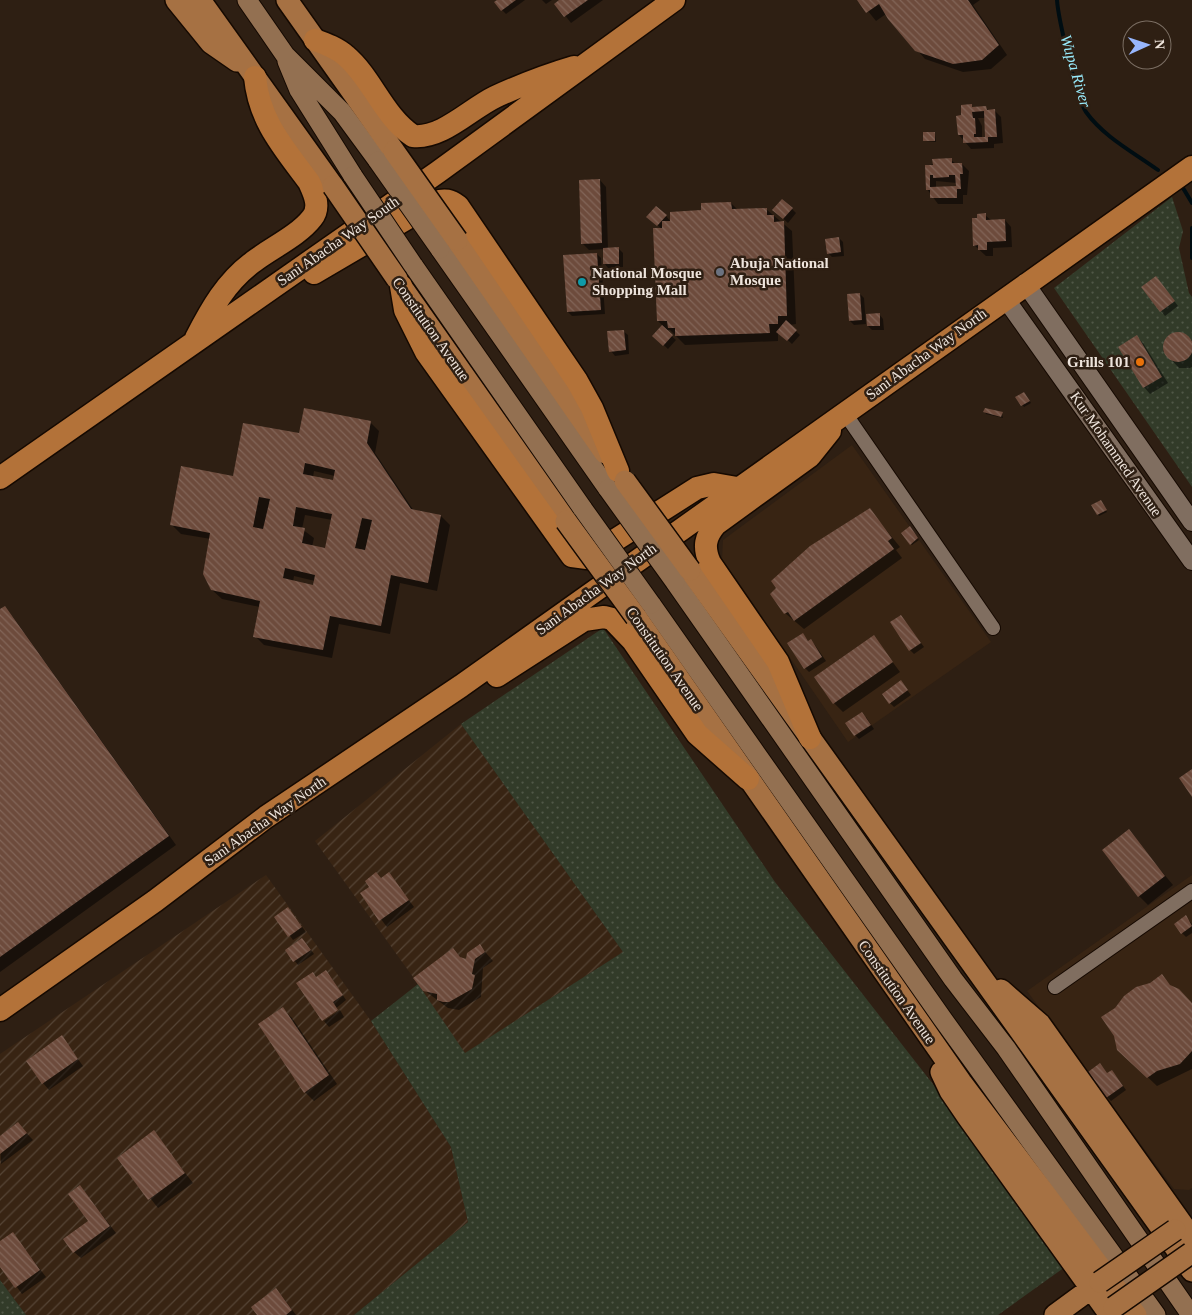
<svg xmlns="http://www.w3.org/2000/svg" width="1192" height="1315" viewBox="0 0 1192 1315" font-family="'Times New Roman',serif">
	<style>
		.built { fill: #382413 }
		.industrial { fill: url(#industrial-furrows) }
		.grass { fill: url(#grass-dots) }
		.shadow { fill: #0007; fill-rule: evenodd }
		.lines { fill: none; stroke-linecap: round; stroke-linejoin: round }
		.stream { stroke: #000d12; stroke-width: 4 }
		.building { fill: url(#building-back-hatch); fill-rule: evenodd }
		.minor-casing { stroke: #150901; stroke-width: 16 }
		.tertiary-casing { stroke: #150901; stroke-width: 20 }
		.secondary-casing { stroke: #150901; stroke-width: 21 }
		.primary-casing { stroke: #150901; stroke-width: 24 }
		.trunk-casing { stroke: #150901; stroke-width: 25 }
		.minor { stroke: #806e60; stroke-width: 14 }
		.tertiary { stroke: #806e60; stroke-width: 18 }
		.secondary { stroke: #937051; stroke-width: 19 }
		.primary { stroke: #a67143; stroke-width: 21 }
		.trunk { stroke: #b37239; stroke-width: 22 }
		.secondary-bridge-casing { stroke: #150901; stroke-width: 21; stroke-linecap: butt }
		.primary-bridge-casing { stroke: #150901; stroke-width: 24; stroke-linecap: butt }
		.secondary-bridge { stroke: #937051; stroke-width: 19 }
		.primary-bridge { stroke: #a67143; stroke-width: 21 }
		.worship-dot { fill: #6b7280; stroke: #2e1f13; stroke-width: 2 }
		.culture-dot { fill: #0f9aa8; stroke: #2e1f13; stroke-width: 2 }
		.food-dot { fill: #e8710a; stroke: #2e1f13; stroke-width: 2 }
		.labels { text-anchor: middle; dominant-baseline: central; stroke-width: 5; stroke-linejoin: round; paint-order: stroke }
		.street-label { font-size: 15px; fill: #eee4dc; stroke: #2e1f13 }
		.poi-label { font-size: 15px; font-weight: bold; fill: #eee4dc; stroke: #2e1f13; text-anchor: start }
		.water-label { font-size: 16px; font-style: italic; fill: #98eafb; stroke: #2e1f13 }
	</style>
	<defs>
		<pattern id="industrial-furrows" width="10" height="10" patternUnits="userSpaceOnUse" patternTransform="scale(1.25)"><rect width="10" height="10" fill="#382413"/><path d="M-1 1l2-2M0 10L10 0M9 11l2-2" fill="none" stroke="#554435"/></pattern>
		<pattern id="grass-dots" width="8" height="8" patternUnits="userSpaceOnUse" patternTransform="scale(1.25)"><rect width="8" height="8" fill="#323b29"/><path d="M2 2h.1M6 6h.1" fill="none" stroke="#505747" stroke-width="1.8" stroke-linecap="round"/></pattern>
		<pattern id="building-back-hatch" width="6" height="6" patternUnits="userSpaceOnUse" patternTransform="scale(1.25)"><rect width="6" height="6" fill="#6d4b3c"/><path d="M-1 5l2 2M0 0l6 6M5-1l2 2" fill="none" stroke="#826558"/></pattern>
	</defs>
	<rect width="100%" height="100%" fill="#2e1f13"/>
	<!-- built -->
	<path class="built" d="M852 445 991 642 848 742 722 559 723 540Z
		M1192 875V1188L1189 1190 1174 1189 1027 991Z"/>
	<!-- industrial -->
	<path class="industrial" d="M461 724 623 952 464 1054 418 984 315 841Z
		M266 875 371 1021 451 1147 468 1222 354 1315H26L0 1280V1054Z"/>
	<!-- grass -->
	<path class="grass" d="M1172 197 1183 231 1179 248 1189 293 1192 297V487L1054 288Z
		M603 628 775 882 1072 1262 998 1315H354L468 1222 451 1147 371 1021 418 984 465 1053 623 952 461 724Z
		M0 1280 26 1315H0Z"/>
	<!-- shadow -->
	<path class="shadow" d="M499 0H525L506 14 502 10Z
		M542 0H552L546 4Z
		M561 0H603L571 23 556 4Z
		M859 0H980L973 5 1007 55 991 69 963 72 925 59 886 14 876 21Z
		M962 106 986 108 989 111H995L1001 117 1003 143 994 144V148L971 149 959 135 963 117ZM978 118H985L986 138H982V126Z
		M935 134 936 142 925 141Z
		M951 160 956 164H962L969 171 967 195H963V204H938L927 189 926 166ZM936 181 957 183V187L936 188Z
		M600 180 606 187 608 249H619L623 253V267L608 268 604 263V249L589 250 582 243Z
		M731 203 738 210 766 209 792 231 796 324 789 325 800 335 792 344 778 331V341L685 345 670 330H665L676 340 668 349 654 336 663 326 658 321 662 229 652 221 666 216 671 222Z
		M792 209 796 213 788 223 778 214Z
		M985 215 992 221 1005 220 1011 227 1012 247 993 248V256H986L974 245 979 219Z
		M839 238 843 242 844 256 832 257 828 253Z
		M597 254 601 258 605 314 572 316 568 312Z
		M1160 282 1178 306 1165 316 1143 287Z
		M860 294 864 298 866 324 854 325 850 321Z
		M879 314 883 319 884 330H872L868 326Z
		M623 331 628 335 629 354 615 356 611 351Z
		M1174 333 1186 335 1192 341V367L1190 368H1179L1163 351 1166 341Z
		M1137 337 1143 343 1168 383 1150 394 1144 387Z
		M1026 395 1031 403 1024 407 1017 398Z
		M985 412 1002 414 1003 418 986 414Z
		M370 422 379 431 375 453 414 511 441 516 450 525 437 591 400 583 390 634 339 624 332 658 264 645 255 636 260 607 222 599 212 590 211 539 181 534 172 525 234 477 300 435ZM314 471 335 476 334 482 313 477ZM305 515 332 520 326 549 312 547 314 538 302 529ZM294 576 315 581 314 586 293 582Z
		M1102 503 1107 512 1099 516 1098 514Z
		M870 510 900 547 896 550 902 558 804 629 785 613 771 594Z
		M911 529 919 540 912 545 911 544Z
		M4 608 13 617 176 845 0 972V611Z
		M901 616 924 647 914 654 910 650Z
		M803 634 809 642 811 641 815 645 826 661 809 672 805 668Z
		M874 637 900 672 843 712 834 703Z
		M901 682 911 695 894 707 890 703Z
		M866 717 874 729 859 739 855 735Z
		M1128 831 1173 885 1148 905 1139 896Z
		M389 874 414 907 387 927 361 893Z
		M288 908 306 932 293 940 276 917Z
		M1186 917 1192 924V933L1186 937 1182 933Z
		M306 943 314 954 298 965 286 950Z
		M480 946 493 961 483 968 481 997 459 1010 448 1008 424 990 453 950 462 959 467 960Z
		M312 973 317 978 330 976 346 1000 322 1020Z
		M1162 976 1174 990 1192 1003V1069L1157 1086 1118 1049 1151 984Z
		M283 1009 292 1018 337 1084 314 1101 305 1092Z
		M340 1010 344 1017 329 1027 324 1021Z
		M62 1037 83 1066 49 1090 43 1083Z
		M1108 1074 1116 1076 1126 1090 1111 1101 1107 1097Z
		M18 1124 33 1140 1 1164 0 1137Z
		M153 1132 193 1183 158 1208 119 1158Z
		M80 1186 116 1233 81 1258 74 1252 90 1221Z
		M13 1234 46 1277 22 1294 0 1264V1243Z
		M276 1290 282 1296 296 1315H259Z"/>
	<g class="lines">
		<!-- stream -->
		<path class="stream" d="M1057 0C1058 17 1077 100 1086 112 1104 137 1133 152 1158 170
			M1183 188 1192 203
			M1192 228V258"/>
	</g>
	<!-- building -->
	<path class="building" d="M497 0H516L501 11 494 2Z
		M559 0H588L564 17 554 4Z
		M857 0H968L999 45 982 60 953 64 915 51 888 19 879 4 866 13Z
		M972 104V107L986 106 987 110 995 109 997 137H988V142L963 143V135H958L956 116 961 115V105ZM984 111 985 137H974V134H976L975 118H973L972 112Z
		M923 132H935V141H923Z
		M952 158V163H962L963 174H960L961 189H957V198H930V190H926L925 165H933L932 159ZM930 175H933V178L949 177V175H955L956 186 930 187Z
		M600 179 602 243 581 244 579 180Z
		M782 199 793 208 783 219 772 210Z
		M731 202 732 209 767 208V215H774V222L784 221 787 316H778V324H769L770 333 675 336V328H668L667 321H657L653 228H662V221H670V212L701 210V203Z
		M656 206 667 215 657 226 646 217Z
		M986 213V220L1005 219 1006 241 987 242V250H978V245L973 246 972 218H977V214Z
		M839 237 841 252 827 254 825 239Z
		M619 247V264H603V248Z
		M597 253 601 310 567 312 563 255Z
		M1156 276 1175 301 1160 312 1141 287Z
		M860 293 862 320 849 321 847 294Z
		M880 313V326H867L866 314Z
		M786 320 797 330 787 341 776 332Z
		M662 325 673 335 663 346 652 336Z
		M624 330 626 350 609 352 607 331Z
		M1163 347a15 15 0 1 1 30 0a15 15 0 1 1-30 0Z
		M1137 335 1162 377 1143 388 1118 347Z
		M1024 392 1030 401 1021 406 1015 397Z
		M304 408 371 421 367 443 411 509 441 515 428 583 391 575 381 626 330 616 323 650 253 637 260 601 211 590 203 574 210 533 170 525 181 466 233 476 243 423 299 433ZM305 463 335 470 333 480 303 474ZM259 497 270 499 263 529 253 527ZM296 507 332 514 325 548 302 543 305 528 293 526ZM362 518 372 520 365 550 355 548ZM285 568 315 575 313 585 283 578Z
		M985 408 1003 412 1001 417 983 412Z
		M1101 500 1107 510 1097 515 1091 505Z
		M870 508 892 538 888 541 894 549 794 621 788 612 784 614 770 594 776 588 771 581 810 546Z
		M910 526 918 538 910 545 901 533Z
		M5 606 169 836 0 957V609Z
		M901 615 921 643 909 651 890 622Z
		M803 633 808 641 811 639 822 657 804 669 787 643Z
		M874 635 893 662 833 704 814 677Z
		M901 680 908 690 889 704 882 694Z
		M862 712 871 725 854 736 845 723Z
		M1192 769V797L1179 778Z
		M1129 829 1165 876 1138 897 1102 850Z
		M376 872 381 878 389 872 409 900 379 921 360 893 369 887 365 881Z
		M288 907 302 927 288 937 274 917Z
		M1186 915 1192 926 1181 934 1174 924Z
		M302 938 311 950 293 962 285 950Z
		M480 944 485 952 475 959 472 974 475 975 472 989 449 1002H443L437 1000V994L423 991 413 978 453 948 460 957 466 959 467 953Z
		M326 970 343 995 333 1002 338 1010 322 1021 296 983 313 972 316 977Z
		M1162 974 1170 985 1179 989 1192 1003V1051L1180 1064 1157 1071 1147 1078 1117 1050 1114 1036 1101 1017 1115 1008 1124 996 1136 987 1150 983Z
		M283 1007 329 1075 304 1093 258 1024Z
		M62 1035 78 1059 42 1084 26 1061Z
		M1100 1063 1107 1073 1112 1070 1123 1086 1106 1098 1088 1072Z
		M18 1122 27 1133 0 1154V1136Z
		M154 1130 185 1173 148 1200 117 1158Z
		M80 1185 110 1226 73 1253 63 1239 88 1221 68 1194Z
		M13 1232 40 1270 15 1288 0 1267V1241Z
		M276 1288 292 1310 286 1315H257L251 1307Z"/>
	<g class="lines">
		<defs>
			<path id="minor" d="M844 412 993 628
				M1055 987 1192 891"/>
			<path id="tertiary" d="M1025 283 1192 522
				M1005 298 1192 561"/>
			<path id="secondary" d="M247 0 285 55 342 112 378 161
				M287 61 299 90 353 176
				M440 249 608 489
				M413 265 583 509
				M675 582 953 979 1006 1048 1191 1315
				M651 604 942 1018 1156 1315"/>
			<path id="primary" d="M176 0 211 43 237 61
				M200 0 333 186
				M287 0 394 151
				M457 240 605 453
				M401 286 566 521
				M690 570 1192 1271
				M636 617 961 1082 1136 1315
				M1001 990 1040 1024 1192 1238
				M941 1072 950 1091 967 1116 1110 1315
				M1055 1315 1100 1282"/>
			<path id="trunk" d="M315 40C326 44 337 48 346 56 372 78 383 116 413 136 442 139 470 109 495 97 521 85 547 75 574 67
				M314 273 435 202C445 199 450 200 458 206L577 381 592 408 618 471
				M401 286 405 310 426 352 572 556 587 558 697 488 714 484 737 488
				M196 338C211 309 226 282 253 262 271 248 298 236 312 218 321 207 314 193 309 182 284 148 259 121 255 77
				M0 478 438 172 674 0
				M497 676 584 620 604 617 612 619 633 641 697 734 748 779
				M810 738 778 662 710 563C703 547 705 537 716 524L810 456 830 431
				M0 1010 155 901 266 817 461 686 1192 167"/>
		</defs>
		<!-- minor casing -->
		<use href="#minor" class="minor-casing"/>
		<!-- tertiary casing -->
		<use href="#tertiary" class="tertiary-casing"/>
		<!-- secondary casing -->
		<use href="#secondary" class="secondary-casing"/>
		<!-- primary casing -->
		<use href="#primary" class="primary-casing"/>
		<!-- trunk casing -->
		<use href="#trunk" class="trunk-casing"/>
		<!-- minor -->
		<use href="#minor" class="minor"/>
		<!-- tertiary -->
		<use href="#tertiary" class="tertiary"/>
		<!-- secondary -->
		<use href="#secondary" class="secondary"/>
		<!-- primary -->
		<use href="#primary" class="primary"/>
		<!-- trunk -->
		<use href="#trunk" class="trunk"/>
		<defs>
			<path id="secondary-bridge" d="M378 161 440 249
				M353 176 413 265
				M608 489 675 582
				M583 509 651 604"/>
			<path id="primary-bridge" d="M394 151 457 240
				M333 186 397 279
				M625 481 690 570
				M566 521 636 617
				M1100 1282 1175 1230
				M1114 1307 1191 1253"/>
		</defs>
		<!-- secondary-bridge casing -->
		<use href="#secondary-bridge" class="secondary-bridge-casing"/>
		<!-- primary-bridge casing -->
		<use href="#primary-bridge" class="primary-bridge-casing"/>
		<!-- secondary-bridge -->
		<use href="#secondary-bridge" class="secondary-bridge"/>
		<!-- primary-bridge -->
		<use href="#primary-bridge" class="primary-bridge"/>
	</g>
	<!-- markers -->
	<circle class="worship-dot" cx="720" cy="272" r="5"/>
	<circle class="culture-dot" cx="582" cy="282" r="5"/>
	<circle class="food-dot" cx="1140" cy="362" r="5"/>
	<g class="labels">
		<!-- street labels -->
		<g class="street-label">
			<text transform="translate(338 241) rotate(-35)">Sani Abacha Way South</text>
			<text transform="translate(431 329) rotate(55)">Constitution Avenue</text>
			<text transform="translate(926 354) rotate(-36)">Sani Abacha Way North</text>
			<text transform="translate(1116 454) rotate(55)">Kur Mohammed Avenue</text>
			<text transform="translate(596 589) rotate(-36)">Sani Abacha Way North</text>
			<text transform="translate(665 659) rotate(55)">Constitution Avenue</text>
			<text transform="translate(265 821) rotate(-35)">Sani Abacha Way North</text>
			<text transform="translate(897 992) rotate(55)">Constitution Avenue</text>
		</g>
		<!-- poi labels -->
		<g class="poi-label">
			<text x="730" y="263">Abuja National<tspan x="730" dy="17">Mosque</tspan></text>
			<text x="592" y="273">National Mosque<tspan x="592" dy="17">Shopping Mall</tspan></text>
			<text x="1130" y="362" text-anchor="end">Grills 101</text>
		</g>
		<!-- water labels -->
		<g class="water-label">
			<text transform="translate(1076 71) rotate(74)">Wupa River</text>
		</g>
	</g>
	<!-- north arrow -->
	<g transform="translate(1147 45) rotate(87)"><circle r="24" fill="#2e1f13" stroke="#7b6e63"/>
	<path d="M0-4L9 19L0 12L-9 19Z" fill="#97b6fd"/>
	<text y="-8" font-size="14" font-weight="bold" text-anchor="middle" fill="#eee4dc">N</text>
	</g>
</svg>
